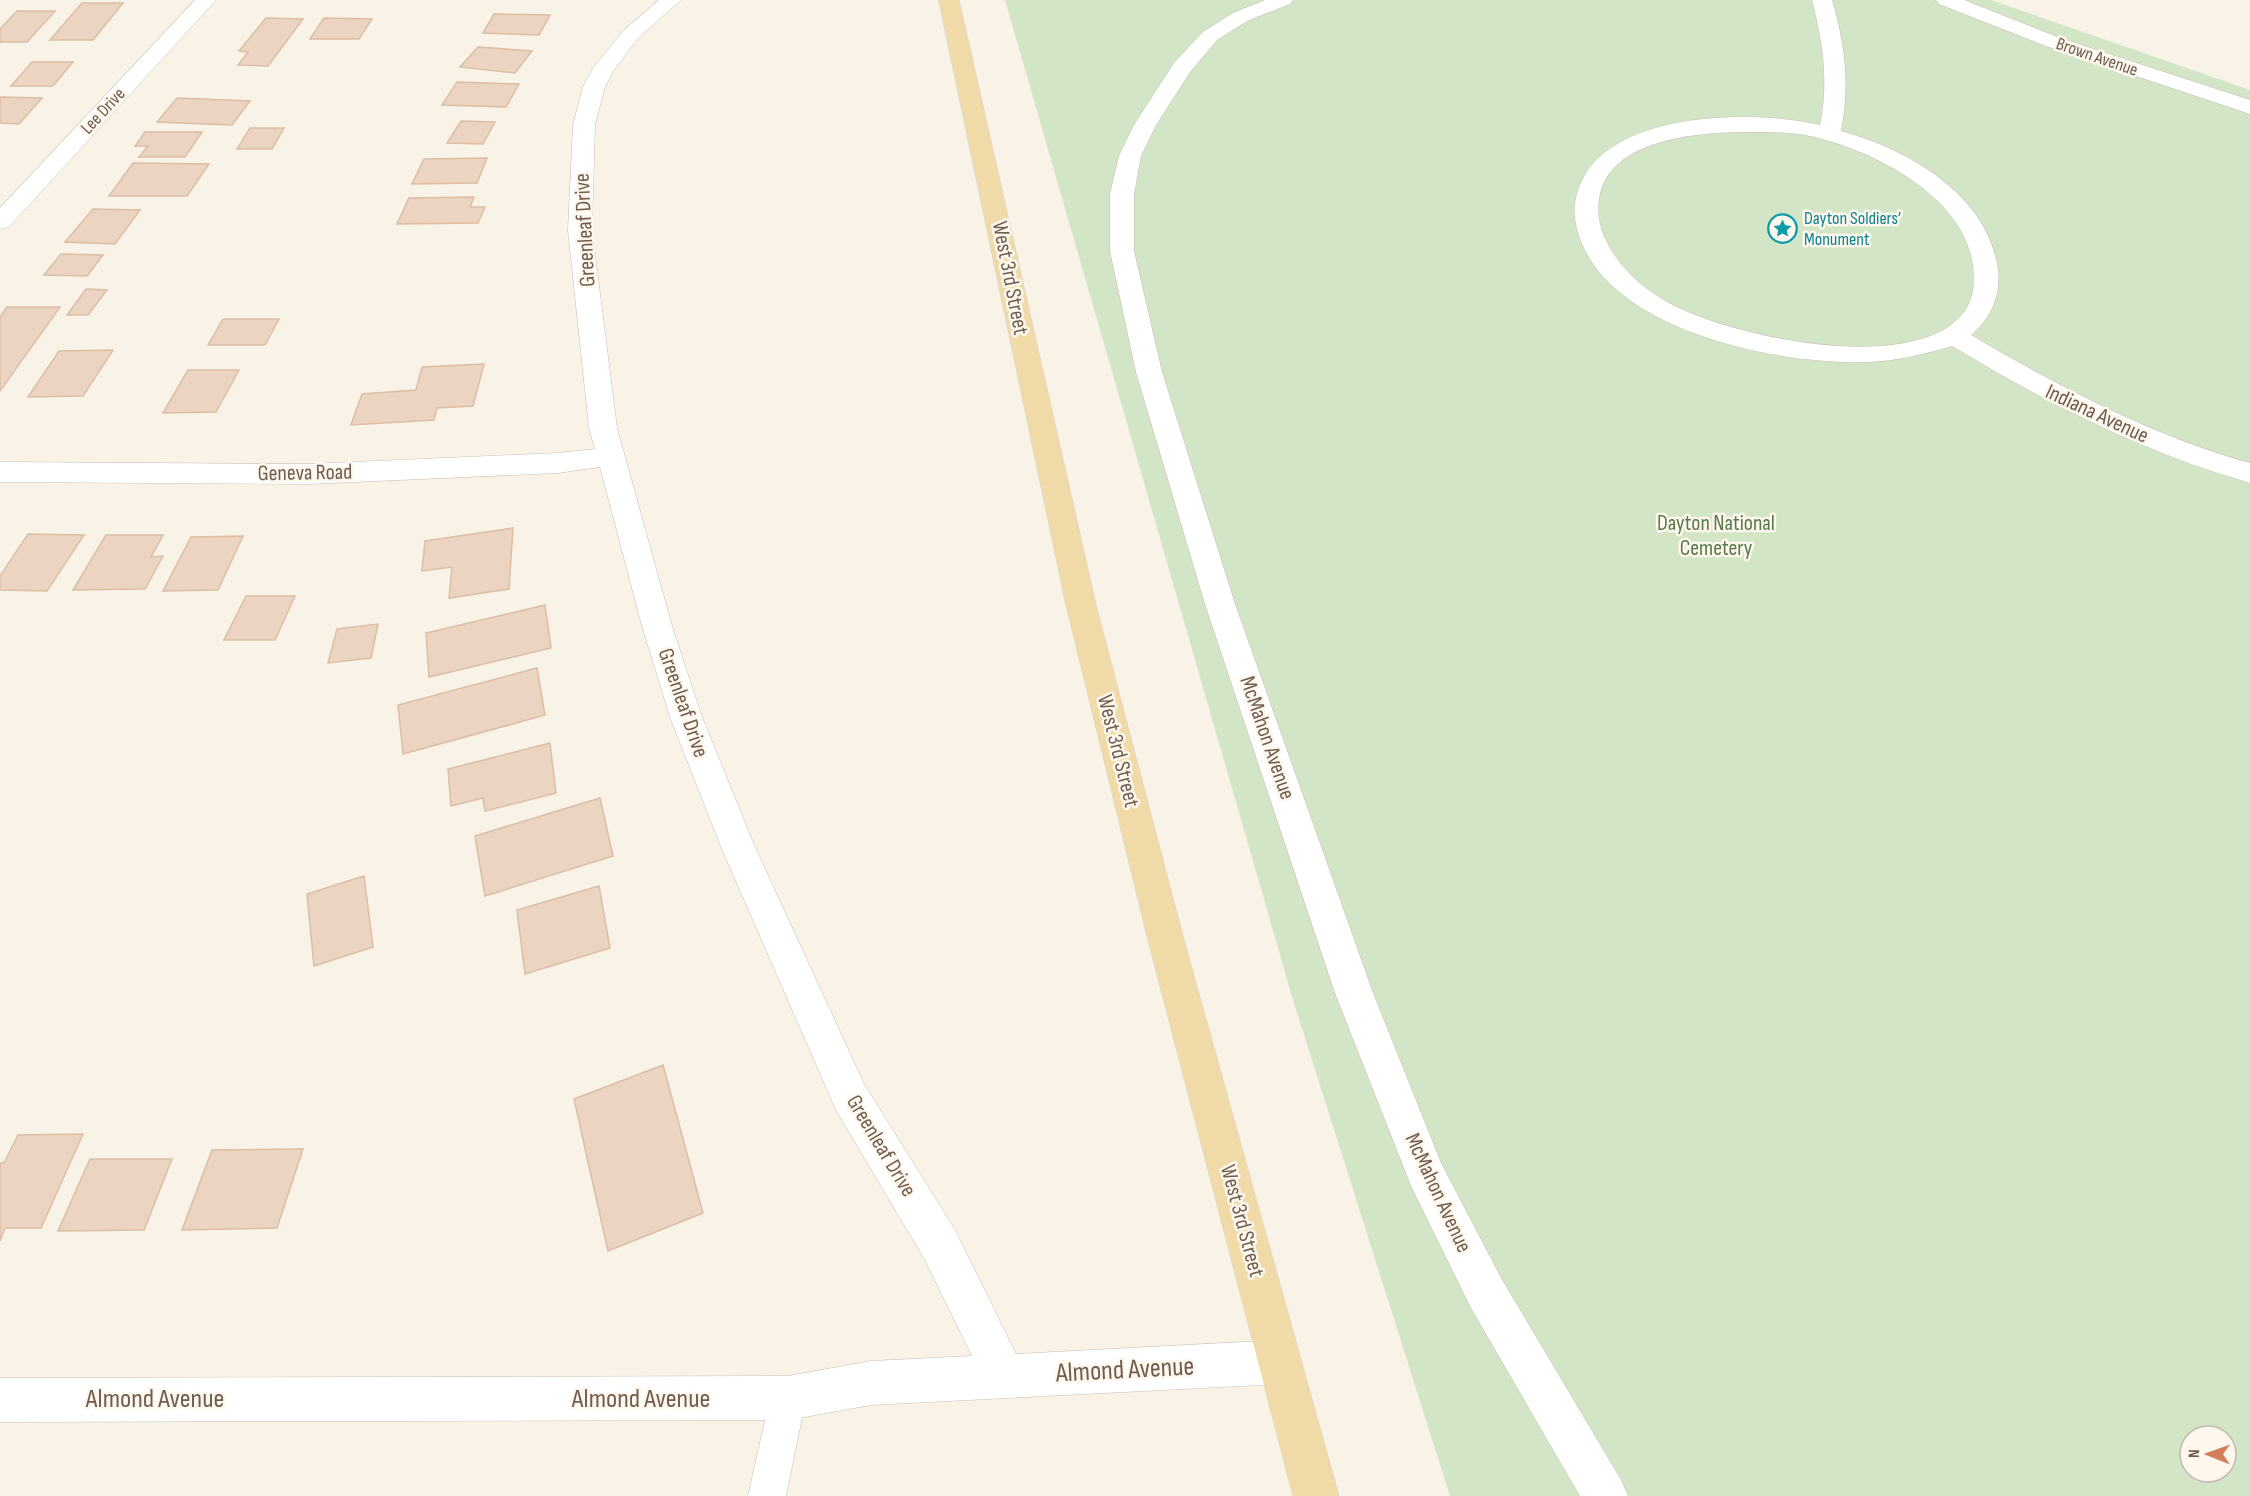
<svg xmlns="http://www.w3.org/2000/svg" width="2250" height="1496" viewBox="0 0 2250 1496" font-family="'Sofia Sans Condensed',sans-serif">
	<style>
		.green { fill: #d2e5c7; fill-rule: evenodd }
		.building { fill: #ebd5c2; stroke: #dcbda5; stroke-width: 1.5 }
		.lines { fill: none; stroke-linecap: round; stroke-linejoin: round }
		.service-casing { stroke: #cabcaf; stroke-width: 1 }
		.minor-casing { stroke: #cabcaf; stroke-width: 1 }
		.primary-casing { stroke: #d7d2ce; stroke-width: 1 }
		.service { fill: #fff; fill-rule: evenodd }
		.minor { fill: #fff; fill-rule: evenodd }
		.primary { fill: #f0daa8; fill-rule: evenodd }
		.labels { text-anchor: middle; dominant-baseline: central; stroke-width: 5; stroke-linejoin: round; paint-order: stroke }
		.far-street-label { font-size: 18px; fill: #705d4f; stroke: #fdf7ed }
		.far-culture-label { font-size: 18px; fill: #0d838f; stroke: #fdf7ed; text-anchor: start }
		.street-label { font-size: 22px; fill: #705d4f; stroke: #fdf7ed }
		.park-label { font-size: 22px; fill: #567a4b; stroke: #fdf7ed }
		.near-street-label { font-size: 27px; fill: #705d4f; stroke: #fdf7ed }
	</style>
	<rect width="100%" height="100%" fill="#f9f3e7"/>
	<!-- green -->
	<path class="green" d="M1005 0H1991L2250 90V1496H1450L1293 1000ZM2190 1436H2226V1472H2190Z"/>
	<!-- building -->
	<path class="building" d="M82 3H123L93 40H50Z
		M17 11H55L27 42H0V29Z
		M494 14 550 15 539 35 483 33Z
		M266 18 303 19 268 66 238 65 248 52 239 51Z
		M324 18 372 19 359 39H310Z
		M478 47 532 51 515 73 460 67Z
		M32 62H73L53 86H11Z
		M457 82 519 84 506 107 442 105Z
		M0 97 42 98 19 124 0 123Z
		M177 98 250 101 232 125 157 122Z
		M461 121 495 122 483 144 447 143Z
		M250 128H284L272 149H237Z
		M145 132H202L185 157H139L148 146H135Z
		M487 158 477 183 412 184 424 159Z
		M133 163 209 164 187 196H109Z
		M474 197 470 207H485L478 223 397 224 409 198Z
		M93 209 140 210 115 244 65 242Z
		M61 254 103 255 87 276 44 275Z
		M86 289 107 290 88 315H67Z
		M7 307H60L0 391V317Z
		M223 319H279L265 345H208Z
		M113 350 83 396 28 397 59 351Z
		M484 364 473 406 437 408 434 420 351 425 362 394 416 390 422 367Z
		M188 370H239L216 412 163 413Z
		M513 528 509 589 449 598 452 567 422 571 425 541Z
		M28 534 84 535 47 591 0 590V576Z
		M106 535H163L151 557 163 556 145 589 73 590Z
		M243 536 218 590 163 591 191 537Z
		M246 596H295L275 640H224Z
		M545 605 551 648 429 677 426 633Z
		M378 624 371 658 328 663 337 629Z
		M537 668 545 715 403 754 398 705Z
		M550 743 556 793 485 811 483 798 451 806 448 769Z
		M600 798 613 856 485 896 475 836Z
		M364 876 373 947 314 966 307 894Z
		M599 886 610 948 525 974 517 910Z
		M663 1065 703 1213 608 1251 574 1099Z
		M83 1134 41 1228H5L0 1241V1163H4L18 1135Z
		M303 1149 277 1228 182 1230 212 1150Z
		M90 1159H172L144 1230 58 1231Z"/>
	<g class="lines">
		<defs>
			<path id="service" d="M788 1380 801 1385 806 1398 786 1496H748L770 1398 775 1385Z"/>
			<path id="minor" d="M195 0H216L9 227 0 229V208Z
				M659 0H681L638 38 614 70 605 87 595 125 592 230 617 428 672 626 702 717 755 847 864 1084 955 1230 1016 1354 1280 1340 1295 1347 1302 1362 1295 1377 1280 1384 871 1405 788 1420 0 1422V1378L788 1376 871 1361 972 1356 925 1260 836 1110 721 847 670 717 642 626 600 467 558 473 309 484 0 482V462L309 464 558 453 595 449 589 428 568 230 573 125 583 87 593 68 624 30Z
				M1265 0H1293L1290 4 1247 21 1217 40 1190 72 1156 125 1141 156 1134 194V251L1162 372 1235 604 1373 993 1441 1163 1501 1278 1621 1480 1628 1496H1580L1471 1308 1412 1188 1335 993 1205 604 1136 372 1110 251V194L1119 156 1134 125 1174 63 1203 32 1233 13Z
				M1812 0H1832C1845 44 1850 85 1841 131 1907 149 1989 195 1998 270 2001 295 1991 318 1971 335 2060 387 2150 435 2250 463V483C2143 452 2047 403 1952 346 1924 354 1897 361 1868 362 1779 365 1603 331 1577 229 1572 210 1575 193 1584 177 1620 111 1756 110 1820 125 1829 82 1823 42 1812 0ZM1753 132C1772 132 1791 132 1810 136 1871 149 1965 196 1973 266 1975 285 1974 304 1958 319 1903 373 1731 337 1669 303 1641 288 1617 266 1604 236 1599 224 1597 212 1599 199 1609 136 1704 132 1753 132Z
				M1936 0H1964L2060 38 2250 100V114L2046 46 1939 4Z"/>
			<path id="primary" d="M939 0H959L1096 605 1184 940 1339 1496H1293L1148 940 1066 605Z"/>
		</defs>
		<!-- service casing -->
		<use href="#service" class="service-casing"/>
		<!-- minor casing -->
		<use href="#minor" class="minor-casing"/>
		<!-- primary casing -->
		<use href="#primary" class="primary-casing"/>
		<!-- service -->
		<use href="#service" class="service"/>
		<!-- minor -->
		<use href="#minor" class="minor"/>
		<!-- primary -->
		<use href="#primary" class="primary"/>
	</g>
	<!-- icons -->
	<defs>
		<symbol id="sight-ring" viewBox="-11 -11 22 22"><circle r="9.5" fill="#fdf7ed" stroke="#0f9aa8" stroke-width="1.5"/><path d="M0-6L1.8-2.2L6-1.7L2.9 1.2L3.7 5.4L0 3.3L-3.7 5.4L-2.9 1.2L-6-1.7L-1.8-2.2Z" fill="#0f9aa8"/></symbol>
	</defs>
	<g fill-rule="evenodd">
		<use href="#sight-ring" x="1766" y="212" width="33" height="33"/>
	</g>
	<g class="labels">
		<!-- far-street labels -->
		<g class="far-street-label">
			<text transform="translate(2097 57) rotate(19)">Brown Avenue</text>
			<text transform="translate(103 111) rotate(-47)">Lee Drive</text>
		</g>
		<!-- far-culture labels -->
		<g class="far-culture-label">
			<text x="1804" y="218">Dayton Soldiers’<tspan x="1804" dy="21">Monument</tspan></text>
		</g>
		<!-- street labels -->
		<g class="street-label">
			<text transform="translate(585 230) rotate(-93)">Greenleaf Drive</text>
			<text transform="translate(1010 278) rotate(79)">West 3rd Street</text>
			<text transform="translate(2097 414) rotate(25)">Indiana Avenue</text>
			<text transform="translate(305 473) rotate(-1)">Geneva Road</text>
			<text transform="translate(683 703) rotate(71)">Greenleaf Drive</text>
			<text transform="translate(1267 738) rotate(71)">McMahon Avenue</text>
			<text transform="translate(1118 751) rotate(76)">West 3rd Street</text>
			<text transform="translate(881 1146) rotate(59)">Greenleaf Drive</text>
			<text transform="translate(1438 1193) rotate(65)">McMahon Avenue</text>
			<text transform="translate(1242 1221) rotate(75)">West 3rd Street</text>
		</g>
		<!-- park labels -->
		<g class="park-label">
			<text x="1716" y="523">Dayton National<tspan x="1716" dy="25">Cemetery</tspan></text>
		</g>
		<!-- near-street labels -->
		<g class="near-street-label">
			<text transform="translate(1125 1370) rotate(-3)">Almond Avenue</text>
			<text x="155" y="1399">Almond Avenue</text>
			<text x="641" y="1399">Almond Avenue</text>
		</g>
	</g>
	<!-- north arrow -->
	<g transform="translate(2208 1454) rotate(271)"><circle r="28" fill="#fdf7ed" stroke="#c5b9ae" stroke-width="1.5"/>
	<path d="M0-4.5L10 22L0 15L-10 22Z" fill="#d47e5c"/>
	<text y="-9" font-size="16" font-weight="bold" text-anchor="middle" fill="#705d4f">N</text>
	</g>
</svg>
